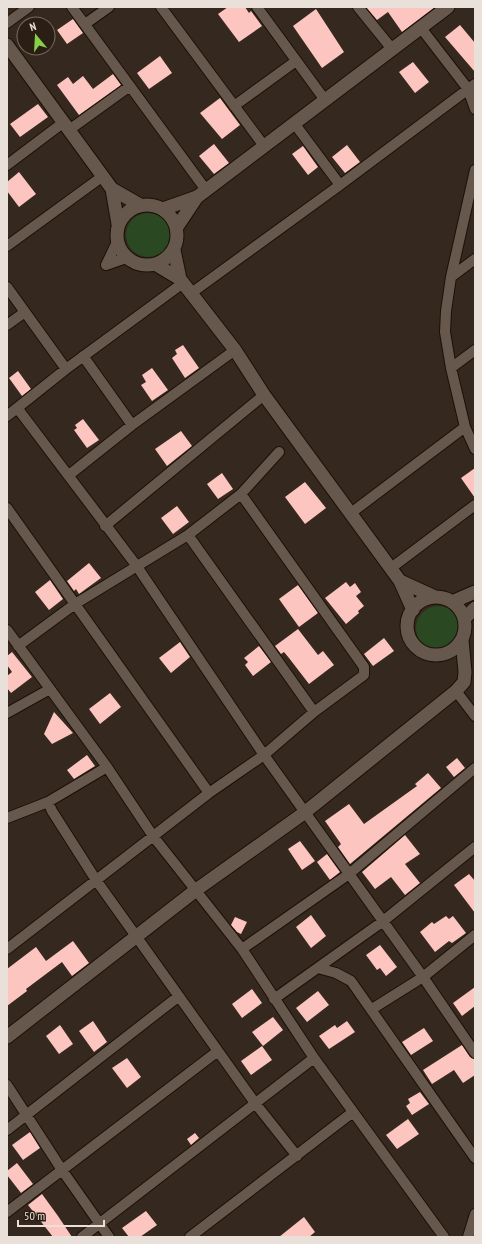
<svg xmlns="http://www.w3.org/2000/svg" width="482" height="1244" viewBox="0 0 482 1244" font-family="'PT Sans Narrow',sans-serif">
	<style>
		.green { fill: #2a4821 }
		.building { fill: #fdc5bf }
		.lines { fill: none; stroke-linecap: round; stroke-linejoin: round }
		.minor-casing { stroke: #1c1007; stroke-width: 12 }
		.tertiary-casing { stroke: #1c1007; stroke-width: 15 }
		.minor { stroke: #67584d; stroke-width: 10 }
		.tertiary { stroke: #67584d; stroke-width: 13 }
	</style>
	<rect width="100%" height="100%" fill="#35281e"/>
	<!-- green -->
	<path class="green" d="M126 235a22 22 0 1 1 44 0a22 22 0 1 1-44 0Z
		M416 628a22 22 0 1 1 44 0a22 22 0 1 1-44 0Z"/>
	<!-- building -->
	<path class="building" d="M228 7H245L249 13 251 11 262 26 239 42 218 14Z
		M366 7H435L402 32 388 12 377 20Z
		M316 9 344 52 322 68 293 26Z
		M73 19 83 33 67 44 57 30Z
		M460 25 475 43V72L445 37Z
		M160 56 172 73 149 89 137 73Z
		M413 62 429 82 415 93 399 72Z
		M113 74 121 85 79 115 57 85 68 77 73 84 83 76 93 89Z
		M220 98 240 125 222 139 200 113Z
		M38 104 48 117 20 137 10 124Z
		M214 144 229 163 214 174 199 156Z
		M347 145 360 162 345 173 332 157Z
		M303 146 318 167 308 175 292 154Z
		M19 172 36 194 19 207 7 191V182Z
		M183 345 199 368 185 378 172 358 177 354 175 350Z
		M152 368 168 390 152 401 141 385 146 382 142 375Z
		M18 371 31 389 22 396 9 378Z
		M83 419 99 440 87 448 74 430 77 428 75 425Z
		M181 431 192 446 167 466 155 449Z
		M475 468V498L461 478Z
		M222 473 233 489 218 499 207 484Z
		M305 482 326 508 305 524 285 497Z
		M177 506 189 522 173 534 161 518Z
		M89 563 101 578 79 594 76 589 74 591 67 581Z
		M50 580 63 599 49 610 35 592Z
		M346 582 350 587 355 583 361 592 356 596 364 606 358 611 359 613 346 624 325 598Z
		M298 585 318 613 299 627 279 599Z
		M298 629 318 655 323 651 334 665 309 684 289 658 284 652 281 654 275 646Z
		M384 638 394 651 373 666 364 654Z
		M180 642 190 657 171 673 159 658Z
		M259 646 271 662 253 676 245 665 248 662 244 658Z
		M12 652 32 677 11 693 7 688V676L12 672 7 665V656Z
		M110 693 121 707 100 724 89 709Z
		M54 712 73 733 52 744 44 734Z
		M87 755 95 766 74 779 67 770Z
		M457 758 465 768 454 777 446 767Z
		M428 773 441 788 350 864 338 847 341 844 325 821 349 804 364 824 417 786 415 784Z
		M405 835 420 854 405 864 420 883 405 895 391 877 375 889 362 872Z
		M300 841 315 861 302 870 288 849Z
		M327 854 340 872 330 880 317 862Z
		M469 874 475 881V913L454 885Z
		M311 915 326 936 311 948 296 927Z
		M446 916 449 919 453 916 466 933 452 943 449 941 435 952 420 932 432 922 434 924Z
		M235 917 247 922 241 934 237 932 231 925Z
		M73 941 89 963 72 976 62 962 26 989 27 991 7 1006V969L36 947 46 961Z
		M380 945 397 967 386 976 380 968 377 970 366 955Z
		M475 987V1006L462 1016 453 1003Z
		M252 989 262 1003 242 1018 232 1004Z
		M318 991 329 1005 307 1022 296 1008Z
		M273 1017 283 1030 263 1046 252 1032Z
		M93 1021 107 1042 94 1052 79 1031Z
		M347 1021 355 1032 329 1049 319 1036 335 1025 337 1028Z
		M60 1025 73 1044 59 1054 46 1036Z
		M424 1028 433 1041 411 1055 402 1042Z
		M462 1045 470 1057 475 1059V1075L463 1083 454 1070 432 1084 423 1070Z
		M262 1046 272 1060 251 1075 241 1061Z
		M127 1058 141 1077 127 1088 112 1068Z
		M420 1092 429 1104 412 1115 406 1106 410 1103 408 1099Z
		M408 1119 419 1134 397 1149 386 1135Z
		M30 1132 40 1148 23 1160 12 1145Z
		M195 1133 199 1138 191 1145 187 1139Z
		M17 1163 33 1184 21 1193 7 1175V1171Z
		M42 1194 58 1216 72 1237H53L28 1205Z
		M146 1211 157 1225 140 1237H129L122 1228Z
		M304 1217 315 1232 309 1237H279Z"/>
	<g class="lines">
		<defs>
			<path id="minor" d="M72 7 206 190
				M161 7 264 146
				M257 7 325 100
				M358 7 392 49
				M7 23 29 7
				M85 24 109 7
				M421 28 468 89 475 109
				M234 106 296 61
				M294 123 340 185
				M69 130 130 86
				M7 165 64 122
				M475 170 451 277 446 311 445 332 451 368 465 427 475 449
				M7 246 103 176
				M106 265 117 242
				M106 265 126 258
				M451 277 475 259
				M7 287 66 369
				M190 294 340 185 475 84
				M7 325 25 312
				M83 356 132 425
				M451 368 475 350
				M18 409 136 565 264 755 423 977 475 1053
				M7 416 66 369 183 283
				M69 475 132 425 235 350
				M7 508 209 793
				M351 513 465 427
				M105 526 264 395
				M188 535 314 712
				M391 568 475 505
				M7 630 107 767 153 836 242 949 314 1058 444 1237
				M18 646 75 604 188 535 241 494 279 452
				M456 691 475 716
				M7 713 50 689
				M48 802 52 811 96 880 255 1103 297 1156
				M7 818 48 802 107 767
				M7 949 209 793 264 755 314 712 364 675V667L241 494
				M242 949 349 874 475 768
				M318 968 336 973 351 981 475 1158
				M274 999 382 922 475 847
				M372 1009 423 977 475 935
				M7 1085 62 1170 109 1237
				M7 1130 179 996
				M7 1212 218 1051
				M82 1237 314 1058
				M190 1237 353 1112
				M468 1237 475 1214"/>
			<path id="tertiary" d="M7 45 112 189 140 205
				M112 189 118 224
				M117 235a30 30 0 1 1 60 0a30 30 0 1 1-60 0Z
				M163 209 197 197 448 7
				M177 227 197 197
				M174 250 180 279 235 350 264 395 400 581 413 610
				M155 264 180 279
				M400 581 435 597
				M407 626a29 29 0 1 1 58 0a29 29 0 1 1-58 0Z
				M452 602 475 592
				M464 619 475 608
				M7 1037 196 890 304 813 456 691 464 682 465 672 462 640"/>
		</defs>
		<!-- minor casing -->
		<use href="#minor" class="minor-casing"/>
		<!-- tertiary casing -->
		<use href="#tertiary" class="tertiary-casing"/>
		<!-- minor -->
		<use href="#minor" class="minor"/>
		<!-- tertiary -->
		<use href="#tertiary" class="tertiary"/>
	</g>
	<!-- border -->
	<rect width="482" height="1244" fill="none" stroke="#e9e0da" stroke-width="16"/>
	<!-- north arrow -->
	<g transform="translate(36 36) rotate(342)"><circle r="19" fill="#2b1e14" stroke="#776c63"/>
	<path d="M0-3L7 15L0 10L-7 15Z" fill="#87cf4a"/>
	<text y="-6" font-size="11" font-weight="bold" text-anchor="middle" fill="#e9e0da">N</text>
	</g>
	<!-- scale -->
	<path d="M18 1220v6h86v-6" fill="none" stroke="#e9e0da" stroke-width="2"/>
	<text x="24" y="1220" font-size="12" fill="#e9e0da" stroke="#2b1e14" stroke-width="3" paint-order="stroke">50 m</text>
</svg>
